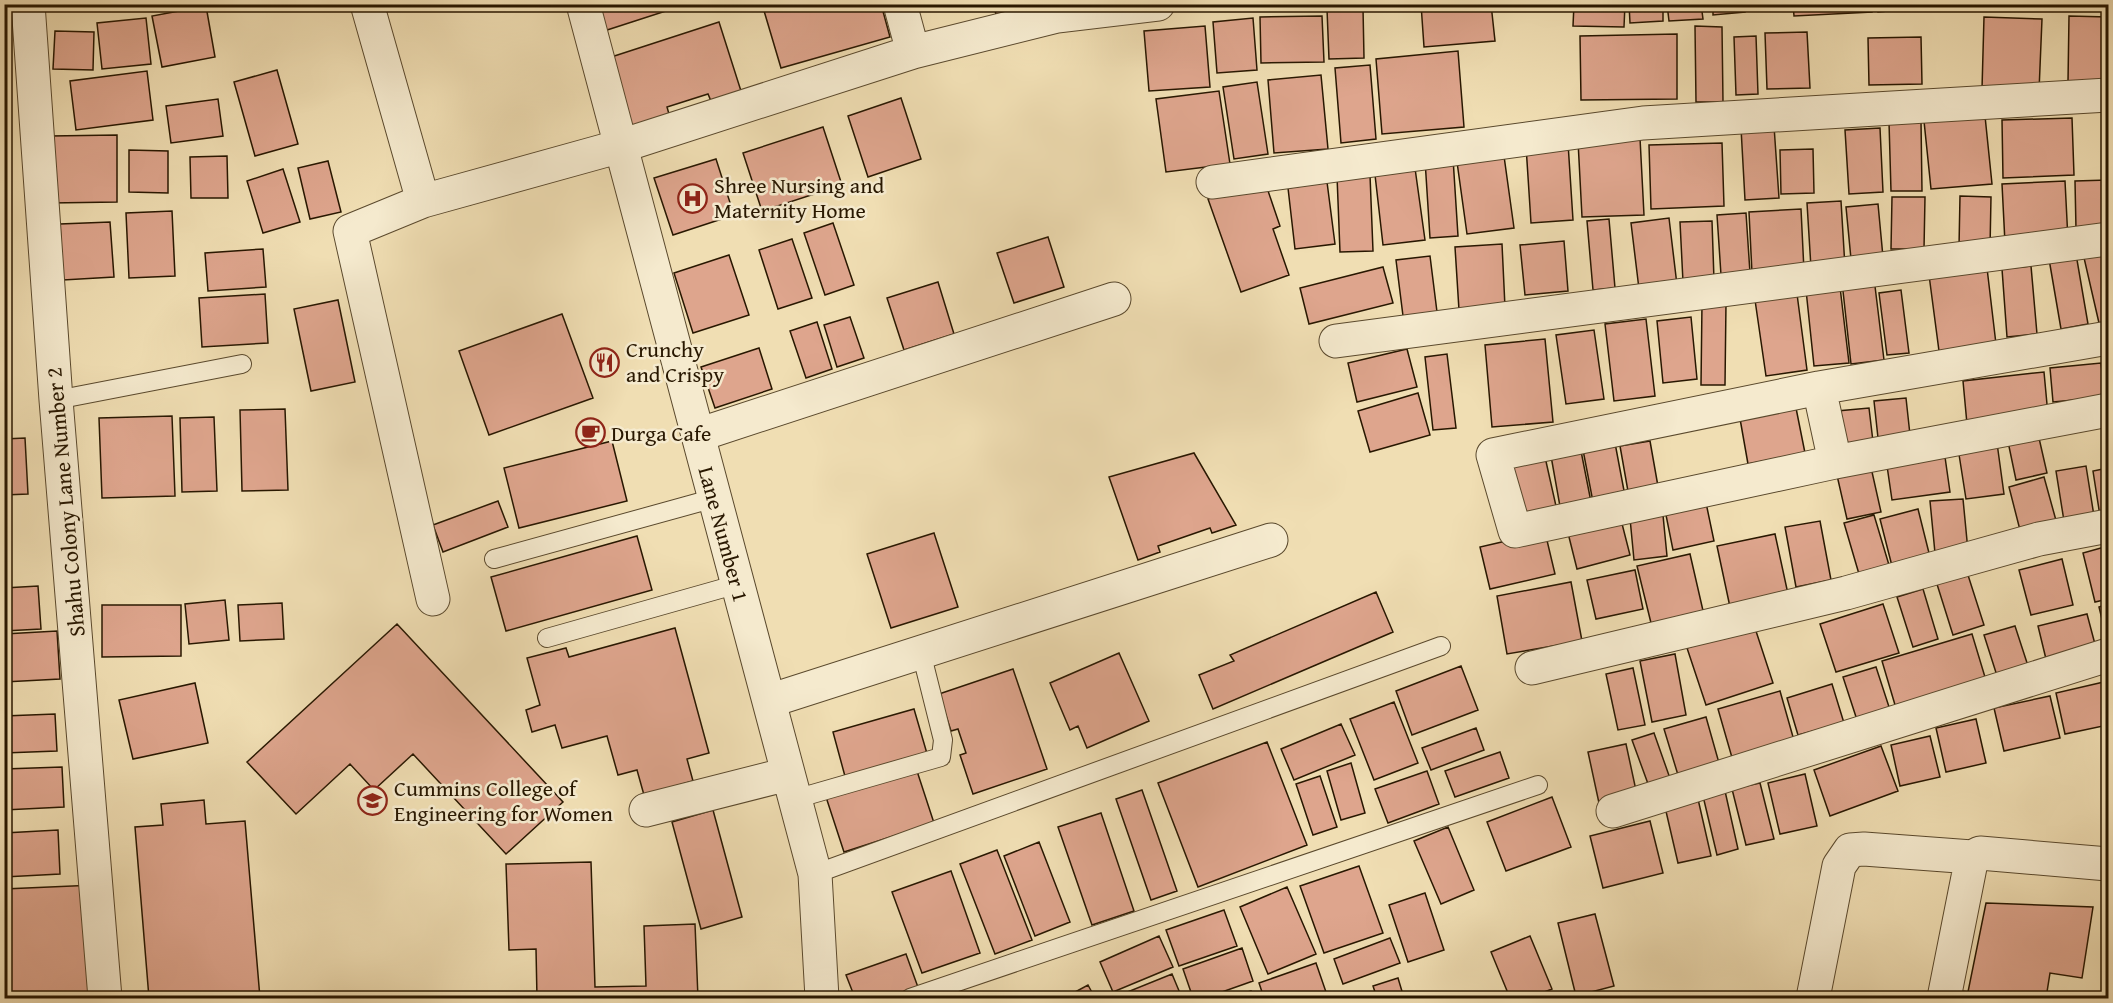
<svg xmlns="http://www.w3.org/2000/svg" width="2113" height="1003" viewBox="0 0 2113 1003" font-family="'Gentium Book Plus',serif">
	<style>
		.building { fill: #dea58d; stroke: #281700; stroke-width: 1.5 }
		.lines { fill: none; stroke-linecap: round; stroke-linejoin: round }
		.lane-casing { stroke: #5a492d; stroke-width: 20 }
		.street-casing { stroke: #5a492d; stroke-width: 35 }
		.lane { stroke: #f5eace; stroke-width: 18 }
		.street { stroke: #f5eace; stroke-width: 33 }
		.labels { text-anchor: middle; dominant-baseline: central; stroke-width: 5; stroke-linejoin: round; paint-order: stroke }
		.poi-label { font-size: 22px; fill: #281700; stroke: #f5eace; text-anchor: start }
		.street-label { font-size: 22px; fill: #281700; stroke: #f5eace }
	</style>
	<rect width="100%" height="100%" fill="#f0deb3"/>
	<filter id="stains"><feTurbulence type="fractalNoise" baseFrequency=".00333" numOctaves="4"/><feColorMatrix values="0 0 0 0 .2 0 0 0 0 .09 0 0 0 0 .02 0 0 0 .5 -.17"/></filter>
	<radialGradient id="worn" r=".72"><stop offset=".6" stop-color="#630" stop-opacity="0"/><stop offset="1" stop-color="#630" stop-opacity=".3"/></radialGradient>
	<!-- building -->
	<path class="building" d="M595 4H668L669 10 604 31Z
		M762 4H881L890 37 781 68Z
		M994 4H1036L996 15Z
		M1421 4H1491L1495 41 1424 47Z
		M1574 4H1625L1624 27 1573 26Z
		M1629 4H1663V21L1630 23Z
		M1667 4H1701L1703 19 1669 21Z
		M1713 4H1744L1745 12 1713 15Z
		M1793 4H1872V12L1794 16Z
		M1877 4H1921L1922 8 1878 12Z
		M2008 4H2038L2037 10 2008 7Z
		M206 6 215 57 162 67 152 16Z
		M1363 8 1364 58 1329 59 1327 9Z
		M1322 16 1324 62 1261 63 1260 17Z
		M2069 16 2108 17V83L2068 82Z
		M1984 17 2042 19 2039 91 1982 89Z
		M146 18 151 64 102 69 97 23Z
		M1253 18 1257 70 1217 73 1213 22Z
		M719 22 741 91 711 101 708 94 667 107 669 114 625 128 602 60Z
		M1205 26 1210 87 1149 91 1144 31Z
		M1695 26 1722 27 1723 102H1696Z
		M55 31 94 32 93 70 53 69Z
		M1807 32 1810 88 1767 89 1765 33Z
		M1677 34V99L1581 100 1580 36Z
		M1756 36 1758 94 1736 95 1734 37Z
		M1921 37 1922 84 1869 85 1868 38Z
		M1458 51 1464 127 1382 134 1376 59Z
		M1370 65 1376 139 1341 143 1335 68Z
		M277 70 298 144 255 156 234 82Z
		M147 71 153 120 76 130 70 81Z
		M1321 75 1328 149 1274 153 1268 80Z
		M1257 82 1268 154 1234 159 1223 87Z
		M1219 91 1230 164 1166 172 1156 99Z
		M901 98 921 159 868 177 848 116Z
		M218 99 223 136 171 143 166 106Z
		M1985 116 1992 184 1931 189 1924 121Z
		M2072 118 2074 175 2003 178 2002 120Z
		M1921 121 1922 191H1891L1889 122Z
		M1774 126 1779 198 1745 200 1741 128Z
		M823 127 842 185 762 211 743 153Z
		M1880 128 1883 192 1849 194 1845 130Z
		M117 135V202L50 203V136Z
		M1640 138 1644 215 1582 217 1578 141Z
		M1568 143 1573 220 1531 223 1526 146Z
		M1722 143 1724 206 1651 209 1649 145Z
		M1813 149 1814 193 1781 194 1780 150Z
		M129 150 168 151V193L129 192Z
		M227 156 228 198H191L190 157Z
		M1504 156 1514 228 1467 234 1457 162Z
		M1453 158 1458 236 1430 238 1425 160Z
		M716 159 734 215 673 235 654 178Z
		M328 161 341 212 310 219 298 168Z
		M1414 161 1425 240 1383 245 1374 166Z
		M283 169 300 222 263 233 247 181Z
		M1370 175 1373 251 1340 252 1337 176Z
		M1264 179 1280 226 1273 229 1289 275 1241 292 1208 199Z
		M2108 180V229H2076L2075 181Z
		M2065 181 2068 240 2005 243 2002 184Z
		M1327 182 1335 244 1295 249 1288 188Z
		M1960 196 1991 197 1990 248 1959 247Z
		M1892 197H1925L1924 249H1891Z
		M1841 201 1845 267 1811 268 1807 203Z
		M1878 204 1883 257 1851 259 1846 207Z
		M1801 209 1804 271 1752 273 1749 212Z
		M172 211 175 276 129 278 126 213Z
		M1746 213 1750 273 1721 275 1717 215Z
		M1669 218 1677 285 1639 289 1631 223Z
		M1609 219 1615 288 1593 290 1587 221Z
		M1712 221 1714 280 1683 282 1680 222Z
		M110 222 114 277 63 280 60 224Z
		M833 223 854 285 825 295 804 233Z
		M1048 237 1064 287 1014 303 997 253Z
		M792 239 812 298 778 309 759 250Z
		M1564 241 1568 291 1525 295 1520 245Z
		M2108 243V321L2099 323 2082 249Z
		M1502 244 1505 307 1459 310 1455 247Z
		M263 249 266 287 208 291 205 253Z
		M2076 254 2088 324 2061 329 2049 259Z
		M729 255 749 315 693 333 674 273Z
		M1430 256 1437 312 1403 316 1396 260Z
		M2031 266 2037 334 2007 337 2002 269Z
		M1383 267 1393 303 1309 324 1300 288Z
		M1987 268 1996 344 1939 351 1929 275Z
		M1874 278 1884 360 1851 364 1842 282Z
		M938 282 954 334 904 350 887 298Z
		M1840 287 1849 363 1814 366 1806 290Z
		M1901 290 1909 353 1887 355 1879 293Z
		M265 294 268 343 202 347 199 298Z
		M1797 294 1807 370 1766 376 1755 300Z
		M338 300 355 382 311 391 294 309Z
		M1702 303H1726L1725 385H1701Z
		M562 314 593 398 489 435 459 351Z
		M850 317 864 358 837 367 824 325Z
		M1691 317 1697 379 1663 383 1657 321Z
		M1646 319 1655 396 1614 401 1605 324Z
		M817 322 832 369 806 378 790 331Z
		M1594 330 1604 399 1566 404 1556 335Z
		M1545 339 1553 422 1492 427 1485 345Z
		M759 348 772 389 715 408 701 367Z
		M1407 349 1417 387 1357 402 1348 363Z
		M1447 354 1456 428 1433 430 1425 357Z
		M2101 363 2105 397 2053 402 2050 368Z
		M2044 372 2048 415 1967 424 1963 381Z
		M1418 393 1430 435 1370 452 1358 411Z
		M1906 398 1911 444 1879 447 1874 401Z
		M1795 403 1805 453 1748 464 1739 413Z
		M1869 408 1874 450 1841 452 1837 411Z
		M285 409 288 490 242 491 240 410Z
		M172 416 175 496 102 498 99 418Z
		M214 417 217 491 182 492 180 418Z
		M2036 425 2047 473 2016 480 2006 432Z
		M25 438 28 494 4 495V439Z
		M612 441 627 501 519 528 504 468Z
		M1650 441 1659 492 1629 497 1620 446Z
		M1615 443 1625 496 1593 502 1583 450Z
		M1997 443 2004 494 1966 499 1958 448Z
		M1944 450 1950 492 1892 500 1886 459Z
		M1581 451 1592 507 1561 512 1551 456Z
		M1194 453 1236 525 1212 533 1210 528 1158 546 1160 552 1138 560 1109 477Z
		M1545 457 1558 515 1521 523 1508 465Z
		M1870 463 1881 512 1847 519 1836 471Z
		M2086 466 2094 516 2064 521 2056 471Z
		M2108 468V515L2100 516 2093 471Z
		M2044 477 2057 524 2021 534 2009 487Z
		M1705 498 1714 541 1673 550 1664 505Z
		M1963 499 1968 551 1935 553 1930 501Z
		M498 501 508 527 443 552 433 525Z
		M1662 505 1667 556 1634 560 1629 508Z
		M1918 509 1930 557 1892 566 1880 519Z
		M1619 512 1630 555 1577 569 1566 525Z
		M1874 515 1889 565 1859 574 1844 523Z
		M1820 521 1831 580 1796 587 1785 527Z
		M1545 532 1555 574 1490 589 1480 547Z
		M934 533 958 607 891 628 867 554Z
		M1775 534 1788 594 1730 607 1717 546Z
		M637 536 652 590 506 631 491 577Z
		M2108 546V599L2095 602 2083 553Z
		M1690 554 1704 615 1652 627 1637 566Z
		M2062 559 2073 605 2031 615 2019 570Z
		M1635 570 1643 609 1596 619 1587 580Z
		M1967 572 1984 625 1953 635 1936 581Z
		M1571 582 1582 641 1507 654 1497 596Z
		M38 586 41 629 4 631V588Z
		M1923 589 1938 639 1913 647 1897 597Z
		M1376 592 1393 632 1213 709 1199 675 1234 661 1230 655Z
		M225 600 229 640 189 644 185 604Z
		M282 603 284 639 240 641 238 605Z
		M1883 604 1899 653 1836 672 1820 624Z
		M2108 604V644L2099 607Z
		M102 605H181V656L102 657Z
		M2087 614 2096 648 2046 659 2038 626Z
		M397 624 563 802 506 854 413 754 374 790 350 764 296 814 247 762Z
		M1754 625 1773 683 1706 705 1687 648Z
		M2015 626 2030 672 1999 682 1984 635Z
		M675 628 709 753 687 759 693 781 644 795 637 770 618 775 607 736 562 748 555 725 532 732 526 710 540 705 527 658 566 648 569 657Z
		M57 631 60 679 4 682V634Z
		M1972 634 1988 687 1898 715 1882 661Z
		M1119 653 1149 721 1087 748 1078 726 1070 730 1050 683Z
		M1675 654 1686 715 1652 722 1640 661Z
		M1461 666 1478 710 1412 735 1396 691Z
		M1876 667 1891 713 1858 723 1843 677Z
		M1633 668 1645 725 1618 730 1606 674Z
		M1013 669 1047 769 973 794 960 755 966 753 958 729 951 731 939 694Z
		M2108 681V725L2065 734 2056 693Z
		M195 683 208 743 133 759 119 700Z
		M1832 684 1844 723 1798 735 1787 698Z
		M1780 691 1795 744 1733 761 1718 709Z
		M2050 696 2060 738 2004 751 1994 708Z
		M1394 702 1418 763 1374 780 1350 719Z
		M914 709 928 757 846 780 833 732Z
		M55 714 57 751 4 753V716Z
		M1706 717 1719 763 1678 775 1664 729Z
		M1976 719 1986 763 1946 772 1936 728Z
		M1341 724 1355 755 1294 780 1281 749Z
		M1476 728 1484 750 1431 770 1422 748Z
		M1654 733 1672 784 1651 792 1632 740Z
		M1930 736 1940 777 1900 786 1891 745Z
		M1267 742 1307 845 1198 887 1158 783Z
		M1626 744 1637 795 1599 803 1588 752Z
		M1881 746 1898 791 1830 816 1814 770Z
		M1500 752 1509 778 1455 797 1445 771Z
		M1351 763 1365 813 1341 820 1327 771Z
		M62 767 64 807 4 810V769Z
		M916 768 934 823 844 852 826 797Z
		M1427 771 1439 804 1388 823 1375 789Z
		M1805 774 1817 826 1780 834 1768 783Z
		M1320 776 1337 827 1313 835 1296 784Z
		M1760 783 1774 839 1746 845 1732 789Z
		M1142 790 1177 891 1151 900 1116 799Z
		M1725 791 1738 849 1717 855 1703 796Z
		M1552 797 1571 847 1506 871 1487 822Z
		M1698 799 1711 856 1678 863 1665 807Z
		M204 800 206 824 245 821 260 998H149L135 827 163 825 161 804Z
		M713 810 742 917 701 929 672 822Z
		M1101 813 1134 911 1092 925 1058 827Z
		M1650 821 1663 873 1603 888 1590 836Z
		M1448 827 1474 890 1441 904 1414 841Z
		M58 830 60 874 4 877V833Z
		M1039 842 1070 922 1035 936 1004 856Z
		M997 850 1032 940 995 954 960 864Z
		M591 862 595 987 646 986 644 926 695 924 698 998H537L536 949 509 950 506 864Z
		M1359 866 1383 933 1324 953 1300 886Z
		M951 871 980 953 922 973 892 892Z
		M95 885 101 998H4V889Z
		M1287 887 1316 954 1268 974 1240 907Z
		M1425 893 1444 950 1408 962 1389 905Z
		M1986 903 2093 907 2082 978 2050 973 2047 992 2084 998H1961L1962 991 1968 992Z
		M1224 910 1237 946 1179 966 1166 930Z
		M1595 914 1614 986 1576 996 1558 923Z
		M1159 936 1173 967 1113 992 1100 962Z
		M1530 936 1552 989 1529 998H1510L1491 952Z
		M1390 938 1400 963 1343 984 1334 959Z
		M1242 948 1253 981 1205 998H1193L1183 969Z
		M906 954 919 990 895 998H855L846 975Z
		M1316 963 1326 992 1308 998H1264L1259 983Z
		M1172 974 1182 998H1116L1115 997Z
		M1398 978 1404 998H1377L1373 986Z
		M1088 985 1095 998H1064Z
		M1251 991 1253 998H1228Z"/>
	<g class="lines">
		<defs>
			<path id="lane" d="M56 400 242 364
				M494 559 715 498
				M547 638 738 584
				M795 799 941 757 943 740 921 652
				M815 874 1441 646
				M910 998 1538 785"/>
			<path id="street" d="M28 4 56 400 105 998
				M367 4 423 201
				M583 4 815 874 822 998
				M900 4 913 52
				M1213 182 1643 123 2108 95
				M2108 338 1819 388 1493 455 1515 531 1835 462 2108 410
				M1336 341 2108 239
				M1819 388 1835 462
				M698 435 1114 299
				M433 599 350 231 423 201 621 146 913 52 1057 16 1158 4
				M1532 668 1846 593 2039 539 2108 526
				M769 701 1271 540
				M646 810 788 774
				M1613 811 2108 655
				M1813 998 1839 866 1850 850 1864 849 1972 857
				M1944 998 1972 857 1980 853 2108 864"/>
		</defs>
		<!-- lane casing -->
		<use href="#lane" class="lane-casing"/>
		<!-- street casing -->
		<use href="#street" class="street-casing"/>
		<!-- lane -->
		<use href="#lane" class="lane"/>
		<!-- street -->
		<use href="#street" class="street"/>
	</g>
	<!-- icons -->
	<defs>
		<symbol id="hospital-ring" viewBox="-11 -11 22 22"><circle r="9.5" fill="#f5eace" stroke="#8f2418" stroke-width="1.5"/><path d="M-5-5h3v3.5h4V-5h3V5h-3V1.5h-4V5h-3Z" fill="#8f2418"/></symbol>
		<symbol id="restaurant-ring" viewBox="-11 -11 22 22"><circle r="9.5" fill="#f5eace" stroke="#8f2418" stroke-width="1.5"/><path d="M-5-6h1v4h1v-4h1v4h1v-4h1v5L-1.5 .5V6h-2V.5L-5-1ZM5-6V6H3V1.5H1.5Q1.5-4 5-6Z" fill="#8f2418"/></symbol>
		<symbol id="cafe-ring" viewBox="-11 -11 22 22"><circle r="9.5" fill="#f5eace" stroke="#8f2418" stroke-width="1.5"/><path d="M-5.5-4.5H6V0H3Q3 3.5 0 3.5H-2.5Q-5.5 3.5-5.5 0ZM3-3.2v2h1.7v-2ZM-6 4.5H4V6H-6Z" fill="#8f2418"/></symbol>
		<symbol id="school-ring" viewBox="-11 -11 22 22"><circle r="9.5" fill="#f5eace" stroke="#8f2418" stroke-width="1.5"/><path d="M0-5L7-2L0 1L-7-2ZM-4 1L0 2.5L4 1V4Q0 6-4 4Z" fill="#8f2418"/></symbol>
	</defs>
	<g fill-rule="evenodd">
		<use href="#hospital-ring" x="676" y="182" width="33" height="33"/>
		<use href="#restaurant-ring" x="588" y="346" width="33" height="33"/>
		<use href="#cafe-ring" x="574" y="416" width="33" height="33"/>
		<use href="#school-ring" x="356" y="784" width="33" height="33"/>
	</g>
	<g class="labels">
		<!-- poi labels -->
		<g class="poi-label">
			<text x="714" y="185">Shree Nursing and<tspan x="714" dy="25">Maternity Home</tspan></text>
			<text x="626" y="349">Crunchy<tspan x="626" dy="25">and Crispy</tspan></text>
			<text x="611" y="433">Durga Cafe</text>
			<text x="394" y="788">Cummins College of<tspan x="394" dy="25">Engineering for Women</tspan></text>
		</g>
		<!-- street labels -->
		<g class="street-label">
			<text transform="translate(65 502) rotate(-95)">Shahu Colony Lane Number 2</text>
			<text transform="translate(724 534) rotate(75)">Lane Number 1</text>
		</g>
	</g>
	<!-- margin -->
	<rect width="2113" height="1003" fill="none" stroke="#f0deb3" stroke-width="24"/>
	<rect x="6" y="6" width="2101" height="991" fill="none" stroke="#281700" stroke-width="3"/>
	<rect x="12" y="12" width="2089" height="979" fill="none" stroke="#281700" stroke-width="1.5"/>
	<rect width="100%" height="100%" filter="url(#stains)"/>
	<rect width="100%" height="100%" fill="url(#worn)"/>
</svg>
